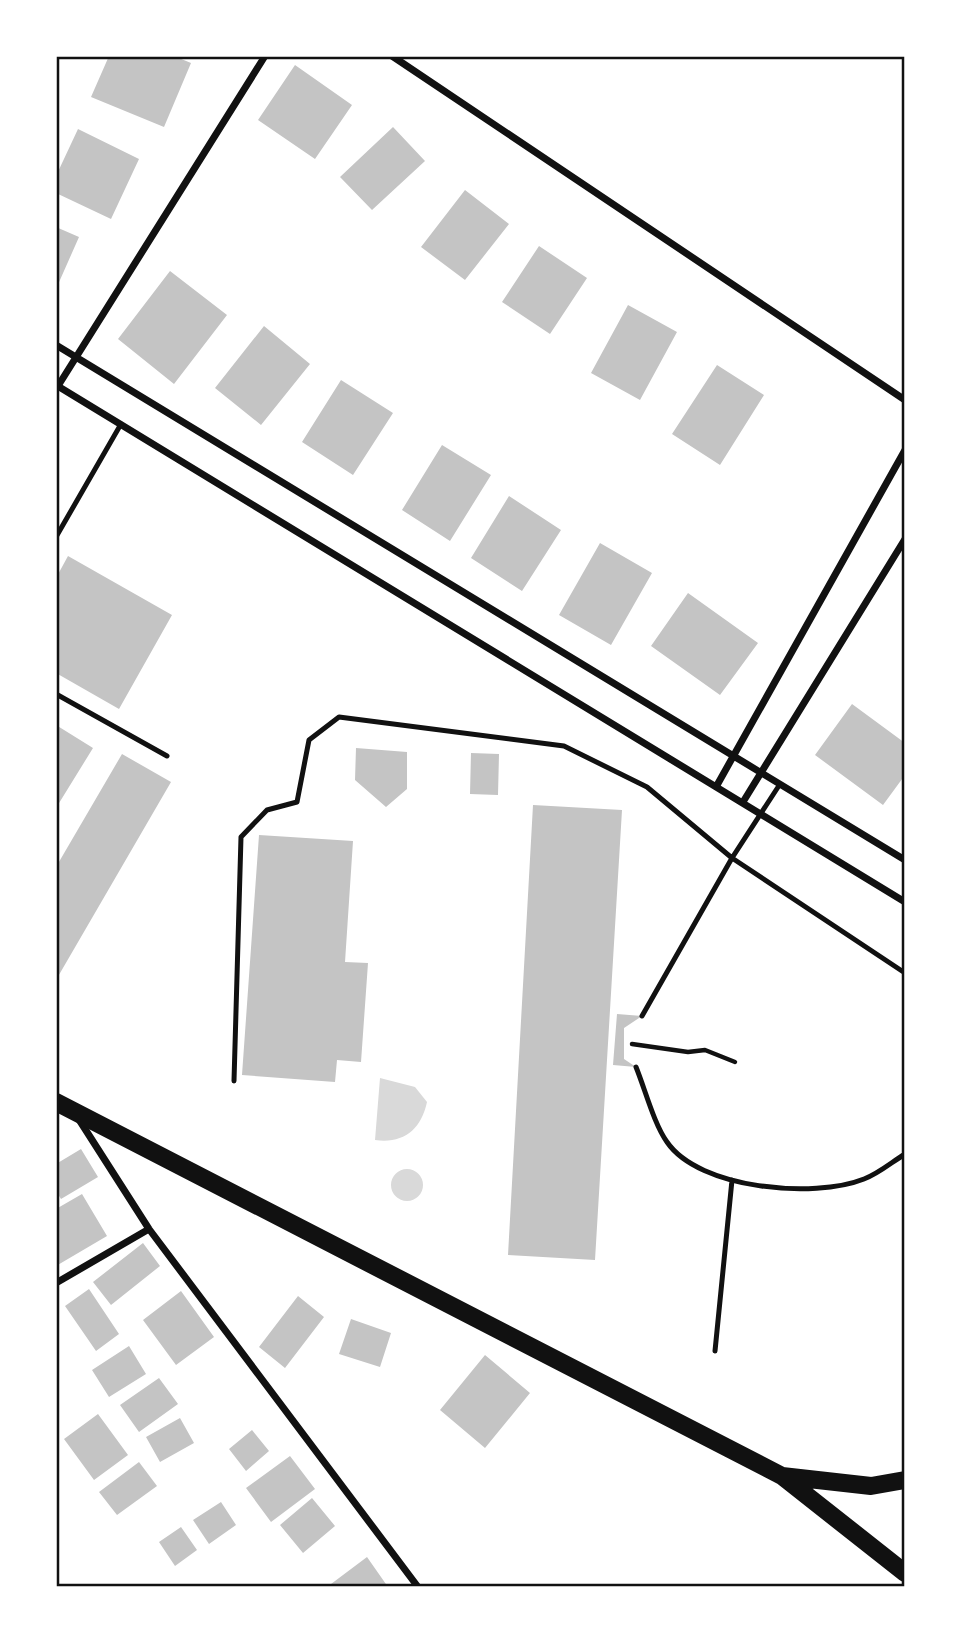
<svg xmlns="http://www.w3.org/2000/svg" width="961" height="1643" viewBox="0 0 961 1643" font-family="'Noto Sans',sans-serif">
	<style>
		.water { fill: #d9d9d9 }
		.building { fill: #c4c4c4 }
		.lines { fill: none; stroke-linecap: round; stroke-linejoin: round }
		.path { stroke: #111; stroke-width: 4.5 }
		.service { stroke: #111; stroke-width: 5 }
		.minor { stroke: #111; stroke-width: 7 }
		.primary { stroke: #111; stroke-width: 18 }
		.neatline { fill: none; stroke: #111; stroke-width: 2.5 }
	</style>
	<rect width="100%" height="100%" fill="#fff"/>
	<!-- water -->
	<path class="water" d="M380 1078 415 1087 427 1102C421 1130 403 1144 375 1140Z
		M391 1185a16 16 0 1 1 32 0a16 16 0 1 1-32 0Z"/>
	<!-- building -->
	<path class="building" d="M109 56H174L191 63 164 127 91 97Z
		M295 65 352 105 315 159 258 120Z
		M393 127 425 161 372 210 340 177Z
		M78 129 139 159 111 219 56 193V176Z
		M465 190 509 224 465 280 421 247Z
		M56 227 79 237 56 289Z
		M539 246 587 278 550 334 502 302Z
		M170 271 227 315 174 384 118 339Z
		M628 305 677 332 640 400 591 373Z
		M264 326 310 364 261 425 215 388Z
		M717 365 764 395 720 465 672 434Z
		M341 380 393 413 353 475 302 442Z
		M442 445 491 475 450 541 402 510Z
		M509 496 561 530 522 591 471 558Z
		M600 543 652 573 611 645 559 615Z
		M68 556 172 615 119 709 56 673V578Z
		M688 593 758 643 720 695 651 646Z
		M852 704 905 743V775L883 805 815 755Z
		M56 725 93 748 56 808Z
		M356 748 407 752V789L386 807 355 780Z
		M471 753 499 754 498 795 470 794Z
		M122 754 171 782 56 980V867Z
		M533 805 622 810 595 1260 508 1255Z
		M259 835 353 841 345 962 368 963 361 1062 337 1060 335 1082 242 1075Z
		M617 1014 642 1016 624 1028V1059L636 1067 613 1065Z
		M81 1149 98 1177 61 1199 56 1191V1164Z
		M82 1194 107 1236 56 1266V1209Z
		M143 1243 160 1266 111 1305 93 1282Z
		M89 1289 119 1334 96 1351 65 1306Z
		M181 1291 214 1337 176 1365 143 1320Z
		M298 1296 324 1317 285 1368 259 1347Z
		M351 1319 391 1333 380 1367 339 1354Z
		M129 1346 146 1374 109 1397 92 1370Z
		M485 1355 530 1393 485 1448 440 1410Z
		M159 1378 178 1404 139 1432 120 1405Z
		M98 1414 128 1455 94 1480 64 1439Z
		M180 1418 194 1443 160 1462 146 1437Z
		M252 1430 269 1451 246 1471 229 1449Z
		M290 1456 315 1489 271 1522 246 1488Z
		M139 1462 157 1486 117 1515 99 1492Z
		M312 1498 335 1526 303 1553 280 1525Z
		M221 1502 236 1525 209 1544 193 1520Z
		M181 1527 197 1550 175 1566 159 1542Z
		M367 1557 388 1587H327Z"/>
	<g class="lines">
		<!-- path -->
		<path class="path" d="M632 1044 688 1052 705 1050 735 1062"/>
		<!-- service -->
		<path class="service" d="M56 537 121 424
			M56 694 167 756
			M642 1016 732 858 780 784
			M636 1067C645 1089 654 1124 667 1142 699 1189 814 1199 864 1179 878 1174 892 1162 905 1154
			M234 1081 241 837 267 810 297 802 309 740 339 717 564 746 647 787 732 858 905 973
			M715 1351 732 1180"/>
		<!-- minor -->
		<path class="minor" d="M392 56 905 400
			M56 345 905 860
			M56 385 905 902
			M58 386 265 56
			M716 787 905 450
			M743 802 905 539
			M78 1118 149 1229 418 1587
			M56 1283 149 1229"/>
		<!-- primary -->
		<path class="primary" d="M56 1102 782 1476 905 1573
			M782 1476 871 1486 905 1480"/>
	</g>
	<!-- border -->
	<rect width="961" height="1643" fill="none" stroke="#ffffff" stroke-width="116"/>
	<rect x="58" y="58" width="845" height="1527" class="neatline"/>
</svg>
